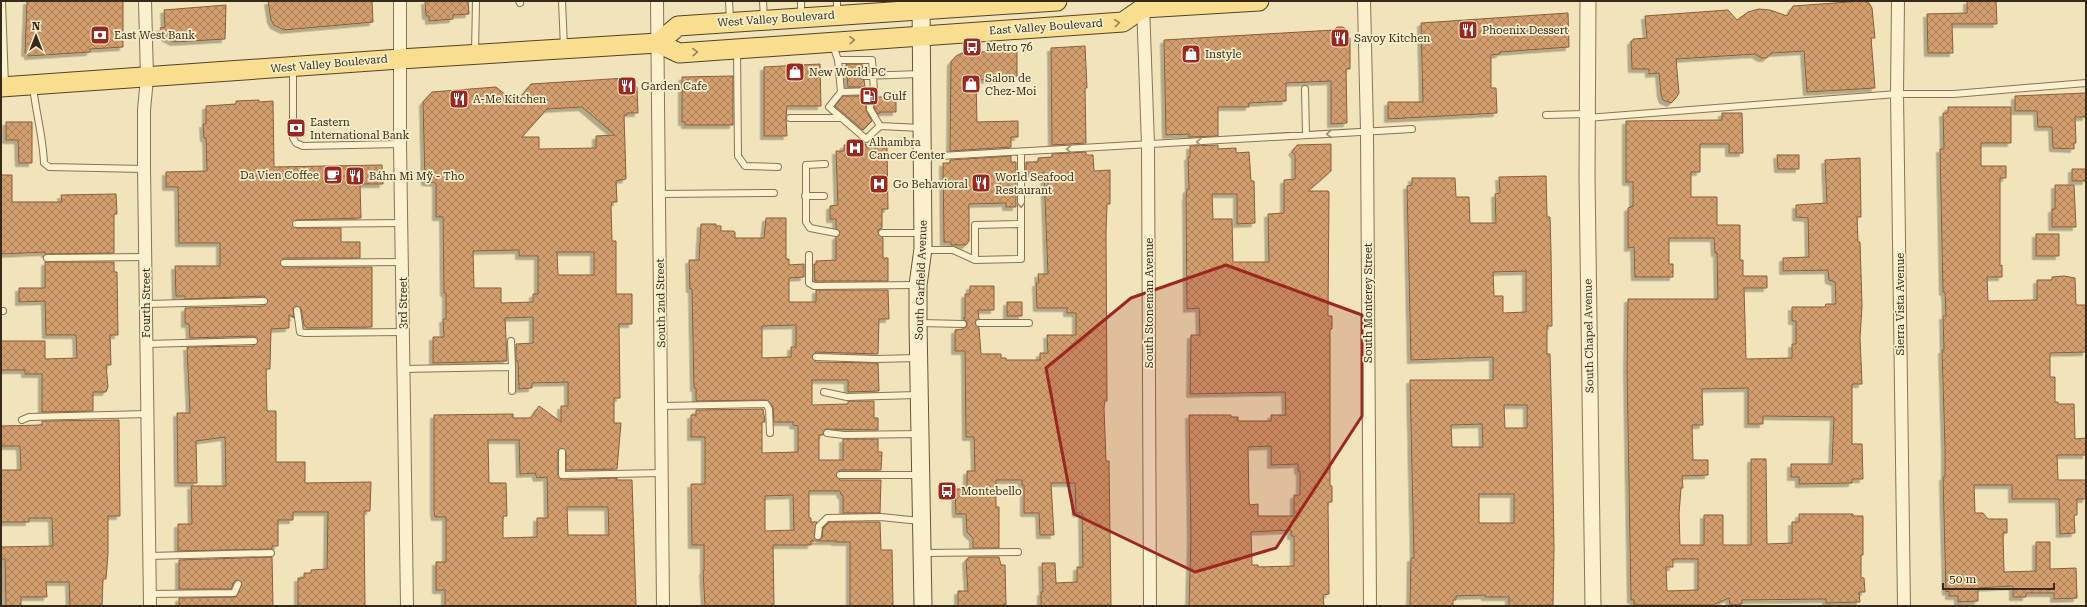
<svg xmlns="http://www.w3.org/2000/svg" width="2087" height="607" viewBox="0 0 2087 607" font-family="'Roboto Serif',serif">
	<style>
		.building { fill: url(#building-cross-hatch); stroke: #895e38; fill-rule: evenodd; filter: url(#shadow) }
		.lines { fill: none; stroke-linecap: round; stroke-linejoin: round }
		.service-casing { stroke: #897354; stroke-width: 8 }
		.minor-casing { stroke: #897354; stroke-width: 14 }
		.tertiary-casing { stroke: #897354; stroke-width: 17 }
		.secondary-casing { stroke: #6a5437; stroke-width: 19 }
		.primary-casing { stroke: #554129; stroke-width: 21 }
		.service { stroke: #fbf1ce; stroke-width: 6 }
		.minor { stroke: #fbf1ce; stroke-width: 12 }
		.tertiary { stroke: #fbf1ce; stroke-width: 15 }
		.secondary { stroke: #fbf1ce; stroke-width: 17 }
		.primary { stroke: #f8de8e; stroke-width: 19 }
		.oneway { stroke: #978454 }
		.oneway2 { stroke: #988e74 }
		.marked { fill: #9c2720; fill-opacity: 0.2; stroke: #9c2720; stroke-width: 3; stroke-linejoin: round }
		.labels { text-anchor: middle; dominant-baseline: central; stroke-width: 3.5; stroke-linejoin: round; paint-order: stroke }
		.street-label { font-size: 11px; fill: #362a1a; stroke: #f8eecb }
		.poi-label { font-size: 11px; fill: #362a1a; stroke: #f8eecb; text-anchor: start }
	</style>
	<defs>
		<pattern id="building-cross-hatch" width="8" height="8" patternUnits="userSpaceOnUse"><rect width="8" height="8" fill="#d29e6e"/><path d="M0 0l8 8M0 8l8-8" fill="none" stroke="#ab815a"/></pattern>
		<filter id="shadow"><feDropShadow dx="-3.5" dy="3.5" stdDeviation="0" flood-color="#0004"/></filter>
	</defs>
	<rect width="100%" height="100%" fill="#f1e4bb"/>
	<!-- building -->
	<path class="building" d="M27 1H123V47L90 49V52L28 56V53H25Z
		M268 1H372L373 22 284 30 274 25 271 20Z
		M425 1H468L469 14 453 15V19L429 21V16H426Z
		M1862 1 1869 3 1872 8 1875 38H1871L1875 88 1807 92 1804 51 1772 53 1766 58H1761L1755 54 1676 59 1679 93 1676 98 1671 103 1663 100 1661 94 1659 73 1649 74V69H1632L1631 41H1633V39L1647 38 1645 16 1728 10 1737 20 1748 12 1759 9 1770 10 1787 16 1793 6Z
		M1967 1H1996L1997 24H1952L1953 53H1928L1927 14 1967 13Z
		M226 5 225 39 174 42 166 38 160 28 165 27 164 10Z
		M1568 13 1569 47 1500 52V54L1491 55V88H1496L1497 113 1388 119V102H1423L1421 23Z
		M1337 27H1343L1348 31V38H1350V69H1346L1347 123 1331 124V81L1286 83V101L1249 103V107H1218V136L1189 137V134L1166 135 1164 40 1334 30Z
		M1085 46 1087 88H1085L1086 143 1052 145 1051 48Z
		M1017 50V76H1009V79L976 80 977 122 1018 121V137H1011V147L950 151 951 62 956 56 962 53Z
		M820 64 821 106H787L786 118 787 136H764V67Z
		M846 64H862L863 72 859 77 864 80 865 87H848Z
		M733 76V125H685V122H682V77Z
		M626 78 637 87 638 113H627V115H624L626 179 616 181 617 202H612L611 207 612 241H616V294H632V324H619L620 398H614V423H621L617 469 566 470V452L562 448 558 452V475L562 480 617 478V480H632L636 606H445V590H436V562H446V517H435L434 512V415L513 414V418H531L539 406 561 422V406H568V382L532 383V388L519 389 518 361H516V344L533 343V317L505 318 507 361 433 363V337H444L443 319H446V293H444L443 217H436V183L425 182 423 102 432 92 496 87 516 103 531 84ZM582 107 615 135 596 136V148L539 149V137H522L547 109ZM519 250V256H538V294H533V302L501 303V288H474L473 251ZM557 252H594V275H558ZM488 440H519L520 474 535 473 537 478 547 477 548 518H537V537L503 538V516H507L506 483H489ZM567 507H608L609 535H568Z
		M2086 93V117H2075L2076 143H2074V149L2053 148 2052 127H2038L2037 111H2015V96Z
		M843 96H865L866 110 872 121 863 130 835 106Z
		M874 97H896V112H881L878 114 874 108Z
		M259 100V102L273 101 274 167 382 165 383 184H360L361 218 296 220 292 224 296 228H341V242H360V258H284L280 263 284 268 372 267V327L308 328 304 325 301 308 296 306 293 309 294 318 289 315V328L271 329 270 366V369H266L267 411H276V462H305V483L371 482 370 511H364L365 606H298V578H304V573H311V570L327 569 328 512H293V520H278V546H272V549L178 551V524H192L191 486H226L225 437 196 441 197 483H178L177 413H190L187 347 254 346 258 341 254 336 190 338 189 324H185V308L264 306 268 300 264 296 185 299V296H176L175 266H220V243H179L178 187H166V172L207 171 206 138H204L203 124H206V106L236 104V101Z
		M1948 107H2011V143H1981V166H2006V178H2000V266L2002 265V277H1987L1988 301 2037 300V280H2052V277L2064 276 2075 278 2076 305H2086V352L2050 353V377H2055V402H2058V404H2074L2075 439 2086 438V455H2057L2058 480H2086V499H2077V515H2074L2075 533 2060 534 2059 499H2012V485H1974L1975 513H1983L1988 519H2007V533H2003L2004 572 2036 571V542H2050V569L2076 568 2077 598 2054 599V593H2026V597H2013V587L2011 586 1978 588V601L1958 602V596H1949V591L1946 592 1943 477H1945V447L1942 350H1944L1943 316H1946L1945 292H1943L1940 149H1944L1943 113H1948Z
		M1722 113H1742L1743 153H1729V144H1700V172H1691V197H1717V225H1740V260H1743V276H1767V288H1744L1746 359 1792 358V344H1796V321H1792V307H1825L1826 304H1836L1835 282 1829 280 1828 270 1783 271V258L1809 257 1808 218 1796 217V205L1827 203 1825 160 1860 158 1861 217H1857L1858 242H1860L1862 306 1860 338 1862 384H1852V444H1862L1863 479H1852V483L1799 484V477H1791V464H1832L1834 417 1763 416V424H1748V388L1702 389 1703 425H1692L1693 460H1708V475L1682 476 1683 488H1681L1679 514 1680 545H1704V515H1723V545H1751V459H1766L1767 544 1792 543V522H1799V514H1853V516H1863V555H1861V578H1864L1865 592H1859L1860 602 1826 603V599L1742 600V604L1730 605 1729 598 1713 605H1634V600H1631L1627 369 1628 299H1718L1717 253H1715L1714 238H1669V264H1673V277H1635L1634 247 1628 248V208L1633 206V182H1626V121L1722 120ZM1673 559H1698V590L1667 591 1666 567H1673Z
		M6 122H32V163H19L18 140H6Z
		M866 144V147H887L888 209H882V228L878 230V233L883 238V258H888V281H815L814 264H816V261L836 260V237L840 233 836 228V219H830V206L838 205 836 151H844V145Z
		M1331 144V171L1308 191H1328L1329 192 1328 316H1332V329H1330V486H1332V502H1328L1329 594 1323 595 1324 606H1189L1191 537 1189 415H1231V417H1238V421H1271V415H1286L1285 392 1190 394 1191 335H1200L1199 308 1187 309 1186 198 1187 189H1189L1188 157H1190V146L1218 145V149L1236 148V153L1249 152 1251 181H1254L1255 223 1237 224V194H1212L1213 219H1232L1233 262H1269L1268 214 1284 213V180L1295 179V155L1292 152 1297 145ZM1271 446V465L1298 464V471H1300V495H1294V516H1258V504L1250 505 1249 502 1248 447ZM1291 530V536H1294V566L1258 567V565H1252L1251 532Z
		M1086 152V155H1093L1094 171 1110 170V204H1107L1106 232 1107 401H1105L1104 408 1106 461H1109L1111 605 1041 606V592H1043L1042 563H1055L1056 583 1077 582V567H1083L1082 513H1076L1075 483H1051L1054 535H1040L1039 513H1024V485H1022V480H996V507H999V548H973V538L967 532 966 514H956L955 489H967V471H975L974 437H966L965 351H955V330L963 329 967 326V322L963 318H965V294H970V286H994V310H978L979 319 975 323 979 328 981 354H1001V358H1006V360H1040V353H1048L1047 335H1076V313H1067V308H1037L1036 283H1039L1038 274H1048L1044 173 1026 174V162H1038V158L1052 157V154Z
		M1777 155H1799V169H1778Z
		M1011 156V162H1016V207H1006V203L969 204V241L966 245H951V242H944L943 163H950V160Z
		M2072 169H2086V181H2072Z
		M1 175H12V202H62L61 195 116 194 117 214H114V253L45 254V252L1 254Z
		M1546 176 1547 217H1550L1551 252 1552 326H1547V354H1550L1552 430 1554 547 1553 605 1509 606V597H1485V595L1456 596V600H1453V606H1410L1411 558H1414L1410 380H1493V357L1411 360 1407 186 1412 185V178H1455L1456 197H1469L1470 223H1496L1495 194 1500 193 1499 177ZM1526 271V312L1503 313V296H1494L1493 272ZM1504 405H1527V428H1505ZM1482 424 1483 447H1452L1451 425ZM1479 494H1514V523H1479Z
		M2055 185H2074L2076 227H2052V209H2055Z
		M766 218H786V259H789V265L804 264V277L789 278V302H816V290H888L889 319H879L878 354 816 352 812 357 816 362 878 363 879 391 848 392V380H812V405L848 404V401H874V418H878V430L825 429 823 435H819V460H843V439H878V452H882L881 470H840L836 475 840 480H881L880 513H843V495H841L840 491H809V518H811V522H817L814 536 818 540 822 538 823 528 829 522H880L881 550H892L893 606H850V542H835V541H811V545H773L774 606H705L703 571H704V545H692L691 484H705V437H691V415H696V410L763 409 765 422H762V453L798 452V426L793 425V422H774L773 407 766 400 696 401V388H694L692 289H690L689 260H699L701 224H716V226H721V231H733L735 232V238H764ZM796 325V347H791V357L762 358V326ZM793 495 794 530 765 531V496Z
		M2036 234H2059V256H2036Z
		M45 262H114V272H117L118 335H110L111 365H106L108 387 106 392H93V411L42 412V374H25V370H1V341H45V359L77 358 76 335H46L45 301 19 302V288H45Z
		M1007 302H1022V316H1007Z
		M119 420 120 516H108V554L106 579H103L102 606H70L69 582H46L47 597H21V606H6L5 559H1V547L53 546 52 518H29V522H1V470H21L20 446H1V426L42 425V421Z
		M272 557 273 606H179V598L236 597 242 584 238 580 234 582 231 589H179V560Z
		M969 557H999L1001 565H1005L1006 605 958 606V591H968L966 560Z"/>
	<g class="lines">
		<defs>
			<path id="service" d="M2 1 5 86
				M519 1 520 3
				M562 1 564 47
				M729 1 730 21
				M763 1 764 19
				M801 1V16
				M837 1V14
				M833 45 838 60 841 92 829 107 866 139 880 126 921 128
				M737 50 738 156 745 166 778 167
				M475 53 476 1
				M838 60H872L874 91 841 92
				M293 69V138L296 143 303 146 400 144
				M863 76 920 74
				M33 87C36 113 43 137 44 163L49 167 144 169
				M1305 89 1306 135
				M869 92 870 109 880 126
				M1546 115 1586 114
				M790 118H842
				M1587 118 1897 94H1954L2086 83
				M923 157 1412 129
				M825 164 806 165V222L810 228 836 233
				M660 194 774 193
				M805 196H824
				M296 224 403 223
				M882 233H921
				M924 250H953L975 260 1021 259V152
				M809 255V283L814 286 917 285
				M47 258 146 257
				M975 260V225L1021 224
				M284 263 403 262
				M146 304 264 301
				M297 310 300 332 305 333 403 332
				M1 311H3
				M920 323 963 324
				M979 323H1029
				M147 344 254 341
				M816 357 876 359 918 358
				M512 367V391
				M403 369 512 367 511 341
				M824 392 847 397 917 395
				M662 406 766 404 769 409 770 433
				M22 420 29 417 148 414
				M827 433 844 435 919 434
				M562 452V475L662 473
				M840 475H920
				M818 536 819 526 827 518 881 517 920 521
				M922 553 1018 552
				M149 556 271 553
				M149 594 234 593 238 584"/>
			<path id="minor" d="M145 1 147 78 144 110V169L150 606
				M400 1V144L407 606
				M657 1 663 606
				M1364 1 1367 131 1370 606
				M1898 1 1897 94 1904 606
				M1143 4 1148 145 1150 606"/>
			<path id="tertiary" d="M1588 1 1587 177 1593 606"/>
			<path id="secondary" d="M921 1 923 249 918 285V323L923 606"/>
			<path id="primary" d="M658 43 678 26 1057 1
				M1 87 400 59 658 43 679 53 1123 22 1143 8 1259 1"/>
		</defs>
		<!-- service casing -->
		<use href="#service" class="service-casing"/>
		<!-- minor casing -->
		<use href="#minor" class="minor-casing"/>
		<!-- tertiary casing -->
		<use href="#tertiary" class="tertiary-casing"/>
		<!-- secondary casing -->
		<use href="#secondary" class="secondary-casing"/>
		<!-- primary casing -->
		<use href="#primary" class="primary-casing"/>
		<!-- service -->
		<use href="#service" class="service"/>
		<!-- minor -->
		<use href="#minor" class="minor"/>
		<!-- tertiary -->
		<use href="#tertiary" class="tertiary"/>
		<!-- secondary -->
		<use href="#secondary" class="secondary"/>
		<!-- primary -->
		<use href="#primary" class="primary"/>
	</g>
	<!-- one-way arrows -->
	<defs><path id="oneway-chevron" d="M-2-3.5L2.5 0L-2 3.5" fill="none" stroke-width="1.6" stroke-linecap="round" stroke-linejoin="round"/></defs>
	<g class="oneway">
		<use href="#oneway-chevron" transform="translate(1117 23) rotate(-5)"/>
		<use href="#oneway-chevron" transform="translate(852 40) rotate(-4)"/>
		<use href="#oneway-chevron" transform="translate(695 52) rotate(-4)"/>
	</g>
	<g class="oneway2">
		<use href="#oneway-chevron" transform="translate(1329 134) rotate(177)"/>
		<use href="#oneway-chevron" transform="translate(1199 142) rotate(176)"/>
		<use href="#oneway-chevron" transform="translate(1069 149) rotate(177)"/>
		<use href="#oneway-chevron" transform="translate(1021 205) rotate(90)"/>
	</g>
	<!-- marked area -->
	<path class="marked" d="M1226 265 1362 315V416L1276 548 1195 572 1074 514 1046 368 1131 298Z"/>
	<!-- icons -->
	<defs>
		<symbol id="restaurant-square" viewBox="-11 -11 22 22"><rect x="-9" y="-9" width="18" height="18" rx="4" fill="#9c2720" stroke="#f8eecb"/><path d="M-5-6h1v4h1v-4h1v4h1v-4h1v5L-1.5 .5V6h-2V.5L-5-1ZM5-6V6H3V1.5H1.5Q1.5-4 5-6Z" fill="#fff"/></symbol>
		<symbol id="bank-square" viewBox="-11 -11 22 22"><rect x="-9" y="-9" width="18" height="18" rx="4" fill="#9c2720" stroke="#f8eecb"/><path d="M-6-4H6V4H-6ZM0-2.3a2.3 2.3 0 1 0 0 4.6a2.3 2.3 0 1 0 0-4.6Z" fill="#fff"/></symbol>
		<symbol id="bus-square" viewBox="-11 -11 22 22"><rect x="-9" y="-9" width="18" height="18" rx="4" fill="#9c2720" stroke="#f8eecb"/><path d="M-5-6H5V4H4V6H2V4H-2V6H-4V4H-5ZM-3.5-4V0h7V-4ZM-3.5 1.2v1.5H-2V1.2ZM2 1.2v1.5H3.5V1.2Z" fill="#fff"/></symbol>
		<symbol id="shop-square" viewBox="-11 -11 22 22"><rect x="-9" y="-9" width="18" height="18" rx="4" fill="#9c2720" stroke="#f8eecb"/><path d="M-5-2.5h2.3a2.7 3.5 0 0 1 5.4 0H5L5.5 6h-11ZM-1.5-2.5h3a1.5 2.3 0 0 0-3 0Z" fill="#fff"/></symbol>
		<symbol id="fuel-square" viewBox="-11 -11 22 22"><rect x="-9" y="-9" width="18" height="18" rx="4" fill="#9c2720" stroke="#f8eecb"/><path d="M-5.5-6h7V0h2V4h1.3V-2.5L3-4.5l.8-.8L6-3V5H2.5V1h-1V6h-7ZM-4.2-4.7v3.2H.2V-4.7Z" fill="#fff"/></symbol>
		<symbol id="hospital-square" viewBox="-11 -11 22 22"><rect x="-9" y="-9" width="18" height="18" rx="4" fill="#9c2720" stroke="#f8eecb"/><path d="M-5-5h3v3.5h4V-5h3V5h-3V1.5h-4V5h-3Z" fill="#fff"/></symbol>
		<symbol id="cafe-square" viewBox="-11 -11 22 22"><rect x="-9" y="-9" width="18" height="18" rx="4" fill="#9c2720" stroke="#f8eecb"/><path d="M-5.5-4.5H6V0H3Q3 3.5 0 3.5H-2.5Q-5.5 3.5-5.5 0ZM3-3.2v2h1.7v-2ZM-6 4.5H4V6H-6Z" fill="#fff"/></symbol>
	</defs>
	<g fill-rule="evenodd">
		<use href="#restaurant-square" x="1457" y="19" width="22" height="22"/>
		<use href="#bank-square" x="89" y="24" width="22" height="22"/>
		<use href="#restaurant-square" x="1329" y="27" width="22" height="22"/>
		<use href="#bus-square" x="961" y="36" width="22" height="22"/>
		<use href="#shop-square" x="1180" y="43" width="22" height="22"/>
		<use href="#shop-square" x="784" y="61" width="22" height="22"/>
		<use href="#shop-square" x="960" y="73" width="22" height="22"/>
		<use href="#restaurant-square" x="616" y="75" width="22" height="22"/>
		<use href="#fuel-square" x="858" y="85" width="22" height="22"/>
		<use href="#restaurant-square" x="448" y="88" width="22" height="22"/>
		<use href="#bank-square" x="285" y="117" width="22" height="22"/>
		<use href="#hospital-square" x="844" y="137" width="22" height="22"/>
		<use href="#cafe-square" x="322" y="164" width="22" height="22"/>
		<use href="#restaurant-square" x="344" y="165" width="22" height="22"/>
		<use href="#restaurant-square" x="970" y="172" width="22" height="22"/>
		<use href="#hospital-square" x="868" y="173" width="22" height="22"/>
		<use href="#bus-square" x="936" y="480" width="22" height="22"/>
	</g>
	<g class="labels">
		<!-- street labels -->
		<g class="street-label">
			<text transform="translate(776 19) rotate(-4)">West Valley Boulevard</text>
			<text transform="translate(1046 27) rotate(-4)">East Valley Boulevard</text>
			<text transform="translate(329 64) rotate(-5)">West Valley Boulevard</text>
			<text transform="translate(921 280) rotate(-88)">South Garfield Avenue</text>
			<text transform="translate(146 303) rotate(-90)">Fourth Street</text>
			<text transform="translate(403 303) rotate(-90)">3rd Street</text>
			<text transform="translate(661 303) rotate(-91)">South 2nd Street</text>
			<text transform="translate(1149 303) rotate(-90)">South Stoneman Avenue</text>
			<text transform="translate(1368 303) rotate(-90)">South Monterey Street</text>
			<text transform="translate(1900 304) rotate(-90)">Sierra Vista Avenue</text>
			<text transform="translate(1589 336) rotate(-91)">South Chapel Avenue</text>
		</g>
		<!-- poi labels -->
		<g class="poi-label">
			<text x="1482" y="30">Phoenix Dessert</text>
			<text x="114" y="35">East West Bank</text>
			<text x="1354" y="38">Savoy Kitchen</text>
			<text x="986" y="47">Metro 76</text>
			<text x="1205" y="54">Instyle</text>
			<text x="809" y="72">New World PC</text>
			<text x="985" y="78">Salon de<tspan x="985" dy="13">Chez-Moi</tspan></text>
			<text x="641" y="86">Garden Cafe</text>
			<text x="883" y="96">Gulf</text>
			<text x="473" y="99">A-Me Kitchen</text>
			<text x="310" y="122">Eastern<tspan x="310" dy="13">International Bank</tspan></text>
			<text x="869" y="142">Alhambra<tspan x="869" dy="13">Cancer Center</tspan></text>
			<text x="319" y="175" text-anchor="end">Da Vien Coffee</text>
			<text x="369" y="176">Báhn Mì Mỹ - Tho</text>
			<text x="995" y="177">World Seafood<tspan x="995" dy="13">Restaurant</tspan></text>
			<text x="893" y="184">Go Behavioral</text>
			<text x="961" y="491">Montebello</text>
		</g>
	</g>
	<!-- border -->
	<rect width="2087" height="607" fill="none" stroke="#362a1a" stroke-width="4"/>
	<!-- north arrow -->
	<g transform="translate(36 36)" stroke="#f8eecb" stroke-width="3" paint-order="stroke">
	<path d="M0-3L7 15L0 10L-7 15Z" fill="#362a1a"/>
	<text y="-6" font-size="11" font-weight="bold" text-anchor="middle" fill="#362a1a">N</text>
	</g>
	<!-- scale -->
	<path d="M1943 583v6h111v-6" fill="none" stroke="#362a1a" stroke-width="2"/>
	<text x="1949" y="583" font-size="12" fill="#362a1a" stroke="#f8eecb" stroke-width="3" paint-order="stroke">50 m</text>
</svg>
